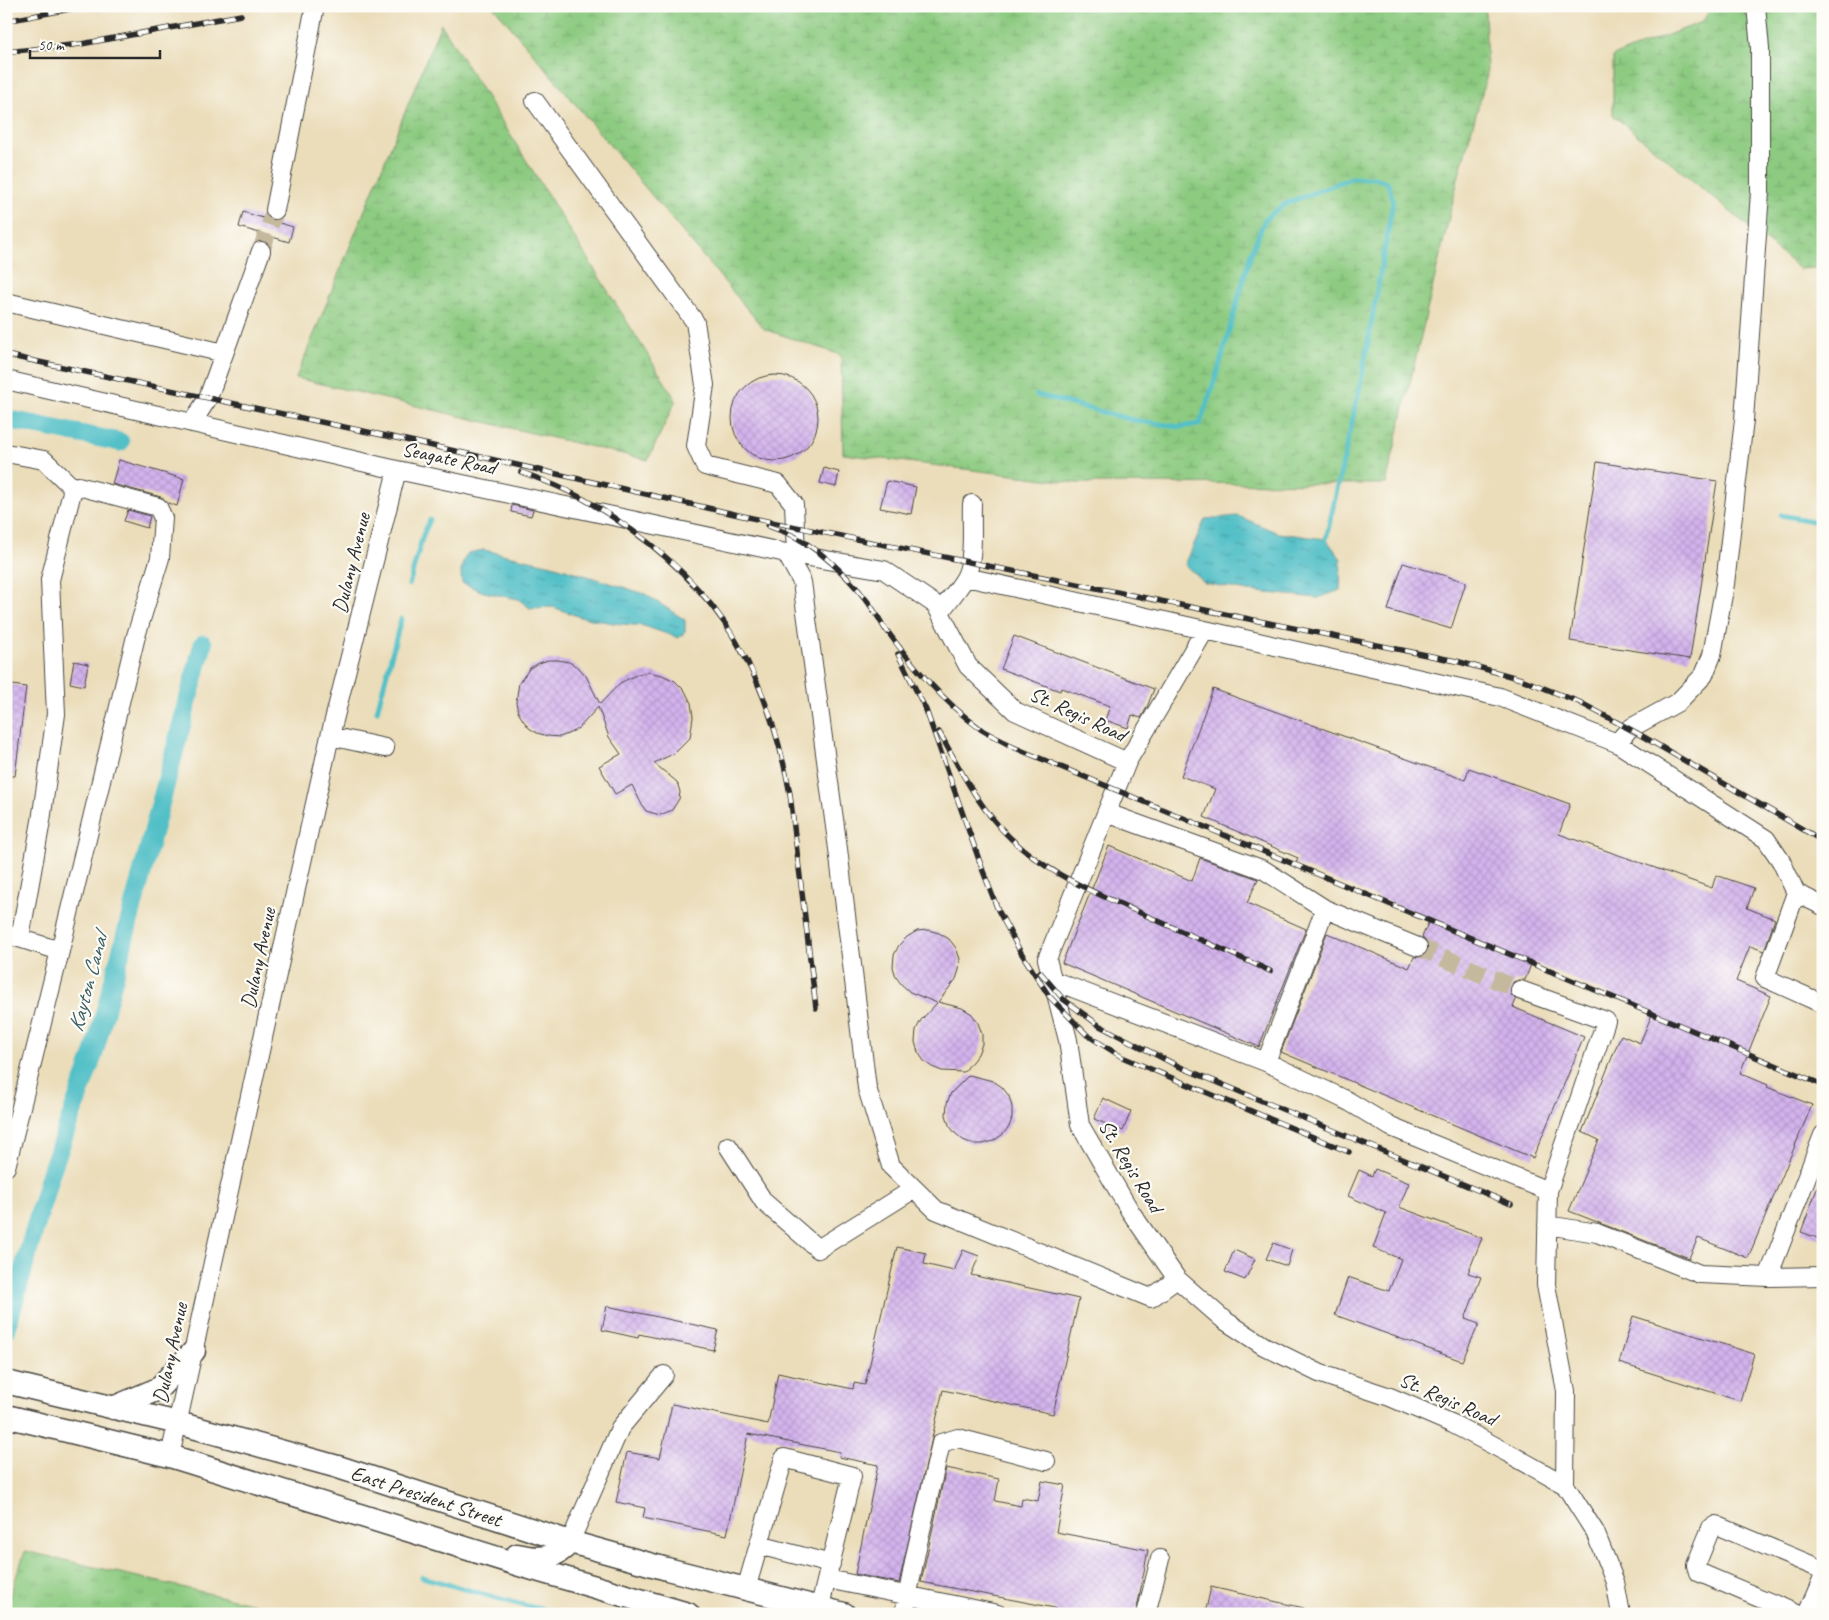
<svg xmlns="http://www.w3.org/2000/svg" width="1829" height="1620" viewBox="0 0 1829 1620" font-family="Caveat,sans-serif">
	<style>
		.grass { fill: url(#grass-tufts); stroke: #5c7b56 }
		.wetland { fill: url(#wetland-marsh); stroke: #5c7b56 }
		.water { fill: url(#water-ripples); stroke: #3e7679 }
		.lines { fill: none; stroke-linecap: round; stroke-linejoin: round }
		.stream { stroke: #52c0c7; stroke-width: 5 }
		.canal { stroke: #52c0c7; stroke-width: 19 }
		.building { fill: url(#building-cross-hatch) }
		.minor-tunnel { stroke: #c5b99d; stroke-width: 18; stroke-dasharray: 18 9; stroke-linecap: butt }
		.minor-casing { stroke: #484640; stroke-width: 20 }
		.major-casing { stroke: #484640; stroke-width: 25 }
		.minor { stroke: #fff; stroke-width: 18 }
		.major { stroke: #fff; stroke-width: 22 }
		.rail-casing { stroke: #2b2b2b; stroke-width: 5.5 }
		.rail { stroke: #fdfcf7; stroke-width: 4; stroke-dasharray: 11; stroke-linecap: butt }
		.labels { text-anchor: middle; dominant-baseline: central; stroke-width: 4.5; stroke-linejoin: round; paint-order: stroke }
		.street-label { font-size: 21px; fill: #2b2b2b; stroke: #fdfcf7 }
		.water-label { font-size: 22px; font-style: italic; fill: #395f62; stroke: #fdfcf7 }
	</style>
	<defs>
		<pattern id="grass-tufts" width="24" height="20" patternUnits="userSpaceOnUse" patternTransform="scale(1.25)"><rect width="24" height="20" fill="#8dcb81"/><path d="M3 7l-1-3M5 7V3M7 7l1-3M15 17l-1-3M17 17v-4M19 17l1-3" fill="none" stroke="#7aae70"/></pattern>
		<pattern id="wetland-marsh" width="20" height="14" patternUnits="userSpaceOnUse" patternTransform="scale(1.25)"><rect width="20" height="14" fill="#8dcb81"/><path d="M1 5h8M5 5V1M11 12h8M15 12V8" fill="none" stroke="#7aae70"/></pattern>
		<pattern id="water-ripples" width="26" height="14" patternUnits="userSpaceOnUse" patternTransform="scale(1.25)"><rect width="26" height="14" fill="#52c0c7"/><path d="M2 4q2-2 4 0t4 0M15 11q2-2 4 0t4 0" fill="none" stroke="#449ca2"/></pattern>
		<pattern id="building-cross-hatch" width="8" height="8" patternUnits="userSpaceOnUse" patternTransform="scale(1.25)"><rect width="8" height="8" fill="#d3b3ed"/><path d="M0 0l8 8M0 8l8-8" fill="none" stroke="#b59acb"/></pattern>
	</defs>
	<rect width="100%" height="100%" fill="#fdfcf7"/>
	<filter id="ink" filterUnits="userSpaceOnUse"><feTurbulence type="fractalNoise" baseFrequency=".02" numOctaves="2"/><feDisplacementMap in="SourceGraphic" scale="10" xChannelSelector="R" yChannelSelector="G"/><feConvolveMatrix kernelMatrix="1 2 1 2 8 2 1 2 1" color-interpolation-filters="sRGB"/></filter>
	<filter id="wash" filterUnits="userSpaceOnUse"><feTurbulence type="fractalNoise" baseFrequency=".0096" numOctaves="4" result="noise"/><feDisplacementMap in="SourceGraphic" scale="20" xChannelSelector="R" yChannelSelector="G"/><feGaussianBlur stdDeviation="1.12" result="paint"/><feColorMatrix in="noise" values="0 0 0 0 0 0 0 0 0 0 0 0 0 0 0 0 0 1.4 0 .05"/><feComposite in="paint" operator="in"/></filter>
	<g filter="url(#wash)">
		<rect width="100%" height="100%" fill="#ebddba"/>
		<!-- grass -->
		<path class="grass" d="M25 1551 298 1614H6V1607Z"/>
		<!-- wetland -->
		<path class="wetland" d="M493 6H1485L1487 75 1459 175 1386 484 1077 483 843 454 841 355 764 329Z
			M1713 6H1823V267L1800 269 1613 115V56L1702 22Z
			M441 24 676 400 648 460 296 378Z"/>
		<!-- water -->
		<path class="water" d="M6 468 13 470 6 529Z
			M1238 516 1278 533 1326 539 1341 559 1340 590 1318 598 1248 591 1205 583 1185 565 1205 519Z
			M484 550 552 565 645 594 685 620V632L679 638 644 626 613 623 580 617 553 607 530 608 518 599 484 592 462 583C460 571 461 563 468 553Z"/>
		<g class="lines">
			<!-- stream -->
			<path class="stream" d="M1037 395 1133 420 1180 427 1200 424 1219 367 1251 253 1265 219 1285 204 1351 178H1375L1388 183 1393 202 1361 381 1326 539
				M1781 515 1823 523
				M409 585 423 535 430 520
				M377 711 401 619
				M422 1577 522 1605 566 1614"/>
			<!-- canal -->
			<path class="canal" d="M6 419 120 442
				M6 1330 51 1172 94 1053 203 644"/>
		</g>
		<g id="blocks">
			<!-- building -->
			<path class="building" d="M243 212 293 227 289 242 239 227Z
				M732 418a43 43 0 1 1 86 0a43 43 0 1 1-86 0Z
				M119 460 184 479 177 506 168 503 161 497 112 484Z
				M1597 462 1717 481 1690 659 1570 641Z
				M824 468 839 472 836 487 820 483Z
				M887 481 916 487 911 514 880 508Z
				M512 505 533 510 531 516 511 512Z
				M128 510 150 516 147 528 124 521Z
				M1403 563 1466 582 1451 629 1388 610Z
				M1014 636 1154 689 1147 707 1141 718 1132 715 1128 728 1105 720 1110 706 1061 688 1060 691 1001 669Z
				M548 660H558L569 662 579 668 586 676 600 704 620 683 638 674 648 672 662 675 675 681 685 691 691 703 693 717 690 738 675 753 654 763 677 782 680 792 679 799 672 810 660 815 646 811 642 805 632 785 615 794 599 766 621 754 609 737 598 707 580 727 570 733 560 737 548 736 537 733 529 728 523 720 518 712 516 702 519 683 530 668 539 663Z
				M74 661 88 664 84 686 70 683Z
				M6 684 26 687 15 776H6Z
				M1213 689 1465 780 1469 768 1570 804 1559 834 1712 888 1716 875 1754 888 1747 908 1775 919 1764 951 1750 946 1736 981 1771 996 1740 1073 1768 1085 1767 1087 1812 1105 1748 1258 1698 1238 1689 1258 1569 1211 1599 1140 1582 1132 1621 1035 1640 1043 1653 1012 1532 962 1525 980H1519L1513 982 1510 991 1512 996 1516 1000 1513 1007 1584 1037 1533 1158 1281 1052 1327 933 1409 968 1414 957H1420L1428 951V945L1422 937 1430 919 1296 864 1298 858 1204 817 1215 789 1181 776Z
				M1109 846 1192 881 1200 858 1258 879 1247 903 1306 929 1259 1047 1062 963Z
				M928 930 939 933 949 939 956 948 960 959 959 970 956 979 938 1002 962 1008 972 1014 978 1023 982 1034V1044L978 1054 964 1072 942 1071 932 1067 924 1061 918 1052 915 1042 916 1030 921 1020 937 1003 910 992 902 985 896 977 893 967 894 955 899 945 907 937 917 931Z
				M969 1075 993 1081 1002 1087 1009 1096 1012 1107V1118L1009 1127 1002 1135 993 1141 983 1144H973L963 1140 955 1133 949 1125 946 1115 947 1103 951 1093Z
				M1103 1098 1131 1111 1123 1131 1094 1119Z
				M1375 1169 1409 1183 1399 1207 1482 1238 1468 1273 1481 1277 1465 1319 1479 1324 1462 1361 1335 1315 1348 1277 1389 1291 1401 1259 1373 1248 1386 1213 1348 1196 1359 1170 1372 1176Z
				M1821 1178 1823 1179V1240L1801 1232Z
				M1273 1243 1292 1250 1287 1266 1266 1259Z
				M897 1247 926 1253 924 1264 954 1271 963 1250 979 1256 971 1275 1079 1299 1053 1414 943 1390 899 1583 855 1574 878 1465 839 1457 840 1452 748 1434 727 1535 643 1518 645 1508 616 1502 627 1452 660 1458 672 1404 768 1424 778 1373 853 1389 854 1383 865 1385Z
				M1234 1250 1255 1259 1245 1280 1225 1272Z
				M607 1306 718 1330 713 1350 639 1334 638 1338 602 1330Z
				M1633 1316 1754 1354 1740 1401 1619 1363Z
				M946 1468 999 1479 995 1501 1021 1506 1022 1498 1038 1501 1042 1481 1065 1485 1056 1532 1148 1550 1136 1614H1064L1054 1612 1055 1608 921 1582Z
				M1211 1587 1304 1608 1303 1614H1205Z"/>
		</g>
	</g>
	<g filter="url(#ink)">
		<use href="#blocks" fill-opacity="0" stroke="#484640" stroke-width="1"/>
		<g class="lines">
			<!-- minor-tunnel -->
			<path class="minor-tunnel" d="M261 251 275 210
				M1418 947 1520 990"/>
			<defs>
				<path id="minor" d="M535 101 695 322 705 385 696 446 705 466 778 484 794 504 796 555
					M275 210 315 6
					M6 302 224 353
					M6 380 397 470 786 553 884 570 936 605 968 666 1015 711 1127 762 1047 959 1068 1040 1080 1125 1130 1211 1177 1279 1224 1320 1264 1346 1321 1374 1390 1397 1453 1424 1508 1453 1565 1485 1595 1532 1615 1582 1621 1614
					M192 423 208 398 261 251
					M6 453 44 460 73 488
					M786 553 802 582 838 849 867 1088 891 1166 936 1210 1151 1298 1177 1279
					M966 577 1205 630
					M940 612C948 601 958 590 965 578 975 560 971 525 972 504
					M330 736 385 748
					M1617 743 1629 729 1678 702 1704 675 1712 655 1725 584 1744 420 1760 192V48L1756 6
					M1127 762 1205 630 1500 697 1617 743 1766 839 1781 861 1796 893 1823 906
					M1796 893 1765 978 1823 1004
					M1325 909 1418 947
					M6 934 60 951 6 1167
					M20 938 41 821 56 714 50 580 73 488 78 486 158 507 163 518 160 558 136 636 60 951
					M1052 980 1266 1062 1325 909 1264 870 1107 813
					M1266 1062 1348 1101 1391 1127 1548 1191 1606 1021 1520 990
					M728 1146 764 1202 818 1249 914 1189
					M1548 1191 1546 1285 1566 1391 1565 1485
					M1547 1225 1597 1233 1700 1274 1768 1277 1823 1276
					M1768 1277 1823 1135
					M170 1456 330 736 397 470
					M570 1542 620 1428 664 1375
					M759 1545 831 1564
					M827 1579 998 1614
					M746 1589 784 1458 852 1476 818 1614
					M904 1614 916 1552 941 1443 958 1438 1046 1461
					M1146 1614 1160 1559
					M1797 1614 1698 1572 1696 1565 1711 1528 1716 1525 1823 1570
					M1807 1614 1823 1577"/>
				<path id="major" d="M6 1382 178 1423 338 1467 570 1542 667 1569 844 1614
					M113 1408 158 1389 194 1351
					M6 1416 170 1456 523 1566 688 1614
					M517 1555C539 1560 555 1560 570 1542"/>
			</defs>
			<!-- minor casing -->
			<use href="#minor" class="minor-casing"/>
			<!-- major casing -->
			<use href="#major" class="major-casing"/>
			<!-- minor -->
			<use href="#minor" class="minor"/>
			<!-- major -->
			<use href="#major" class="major"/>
			<defs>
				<path id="rail" d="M6 21 86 6
					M6 52 81 44 241 15
					M6 355 415 442 752 518 1456 661 1521 679 1579 702 1637 733 1823 841
					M521 472C543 480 566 489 587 501 707 571 765 657 790 794L816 1008
					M768 526C776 529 786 532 794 536 829 555 867 594 885 629
					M882 624C911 664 942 701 982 730 992 736 1003 741 1013 747L1823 1085
					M898 654 926 710 983 871 998 910 1020 951 1049 996 1087 1035 1122 1057 1349 1152
					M939 732C957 763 973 797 998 825 1038 871 1091 891 1145 915 1187 934 1229 952 1270 971
					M1040 972 1063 999 1100 1026 1178 1066 1511 1204"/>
			</defs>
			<!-- rail casing -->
			<use href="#rail" class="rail-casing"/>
			<!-- rail -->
			<use href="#rail" class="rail"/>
		</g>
	</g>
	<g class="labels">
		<!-- street labels -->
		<g class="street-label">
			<text transform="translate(449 458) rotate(12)">Seagate Road</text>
			<text transform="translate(351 563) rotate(-76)">Dulany Avenue</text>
			<text transform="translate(1078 714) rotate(25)">St. Regis Road</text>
			<text transform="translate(258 958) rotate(-78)">Dulany Avenue</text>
			<text transform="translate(1131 1166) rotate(59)">St. Regis Road</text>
			<text transform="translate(170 1353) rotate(-78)">Dulany Avenue</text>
			<text transform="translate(1448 1399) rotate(24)">St. Regis Road</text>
			<text transform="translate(426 1496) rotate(18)">East President Street</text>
		</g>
		<!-- water labels -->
		<g class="water-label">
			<text transform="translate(88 983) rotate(-75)">Kayton Canal</text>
		</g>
	</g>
	<!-- margin -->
	<rect width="1829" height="1620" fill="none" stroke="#fdfcf7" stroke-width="25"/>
	<!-- scale -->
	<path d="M30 50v8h130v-8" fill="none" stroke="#2b2b2b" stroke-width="2.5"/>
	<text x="38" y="50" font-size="15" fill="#2b2b2b" stroke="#fdfcf7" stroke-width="4" paint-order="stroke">50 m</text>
</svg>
